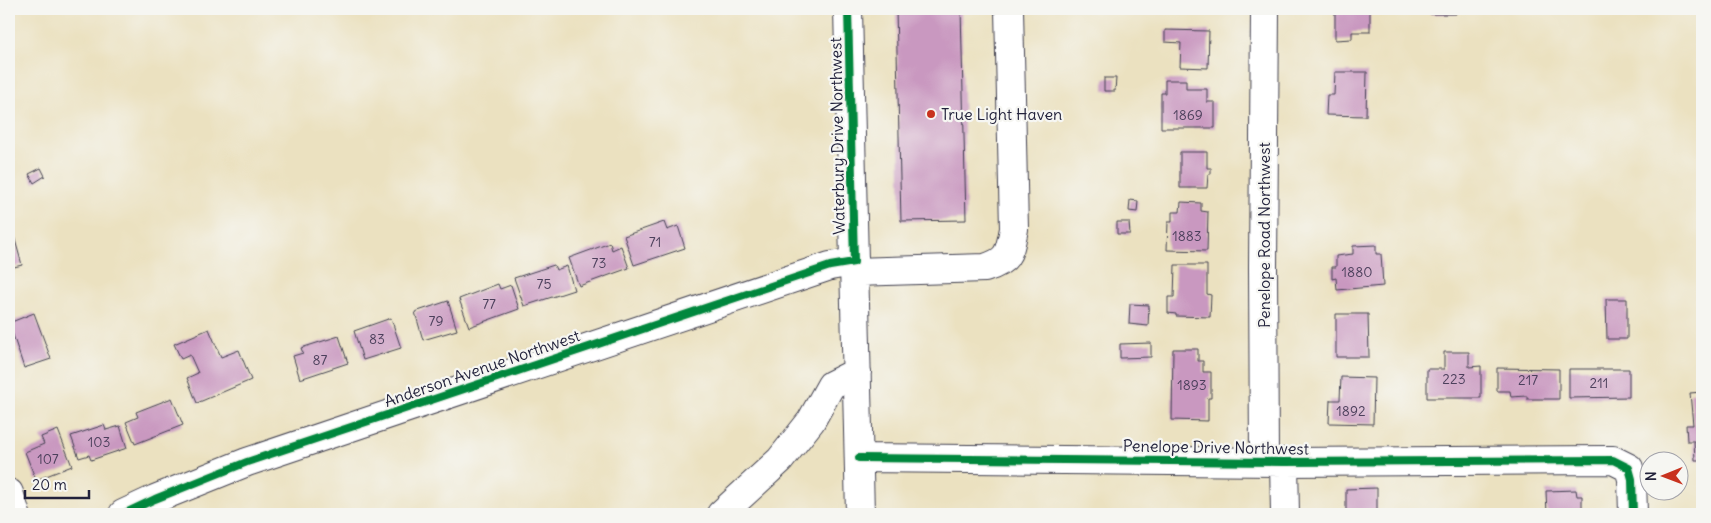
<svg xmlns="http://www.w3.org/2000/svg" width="1711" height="523" viewBox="0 0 1711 523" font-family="Delius,sans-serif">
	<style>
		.building { fill: #c998c0 }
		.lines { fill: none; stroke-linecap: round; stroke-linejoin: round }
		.minor-casing { stroke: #403f4f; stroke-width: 30 }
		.minor { stroke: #fff; stroke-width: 28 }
		.cycleway-casing { stroke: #f6f6f2; stroke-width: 11 }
		.cycleway { stroke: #00873e; stroke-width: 8 }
		.poi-dot { fill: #c8321e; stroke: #f6f6f2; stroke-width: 2 }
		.labels { text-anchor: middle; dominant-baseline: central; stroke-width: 4.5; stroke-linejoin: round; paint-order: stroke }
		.number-label { font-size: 14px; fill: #4c405c }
		.poi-label { font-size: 16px; fill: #22223b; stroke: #f6f6f2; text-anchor: start }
		.street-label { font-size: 16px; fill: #22223b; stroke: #f6f6f2 }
	</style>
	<rect width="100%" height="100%" fill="#f6f6f2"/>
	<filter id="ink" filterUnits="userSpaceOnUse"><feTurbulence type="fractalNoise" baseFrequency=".02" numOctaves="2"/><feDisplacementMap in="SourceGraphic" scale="10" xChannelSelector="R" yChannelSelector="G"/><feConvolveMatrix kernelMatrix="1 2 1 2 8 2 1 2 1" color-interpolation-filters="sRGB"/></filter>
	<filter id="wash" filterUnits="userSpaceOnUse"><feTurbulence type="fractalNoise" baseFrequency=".0096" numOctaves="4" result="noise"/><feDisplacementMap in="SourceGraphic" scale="20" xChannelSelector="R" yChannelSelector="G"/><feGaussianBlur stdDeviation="1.12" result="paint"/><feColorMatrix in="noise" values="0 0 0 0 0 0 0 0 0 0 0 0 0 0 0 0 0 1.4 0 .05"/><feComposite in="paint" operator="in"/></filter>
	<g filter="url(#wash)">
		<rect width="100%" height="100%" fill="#ebe1c0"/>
		<g id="blocks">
			<!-- building -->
			<path class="building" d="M896 9H961L966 220 901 221Z
				M1335 9H1370V32H1352V39L1335 40Z
				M1430 9H1456V14H1430Z
				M1165 30 1209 31 1208 68 1180 67 1181 43 1165 42Z
				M1335 72H1367L1366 116 1326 115 1327 95H1334Z
				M1104 78H1116L1115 91H1104Z
				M1165 80H1186V89H1207V102H1215V128H1161V93H1165Z
				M1180 152H1207V168H1211V174H1208L1207 188H1180Z
				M41 168 45 176 34 183 29 174Z
				M1130 200 1138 201 1137 212 1129 211Z
				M1181 202 1201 203V211L1208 212 1207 251 1167 250 1168 222H1172V212H1180Z
				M664 222 667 230 678 226 685 248 634 265 624 236Z
				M1117 222H1129L1130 234H1117Z
				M12 229 22 265 10 268 11 274H9V230Z
				M610 243 612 250 621 246 629 268 579 286 569 258Z
				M1376 245V254H1381L1383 286 1337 290 1336 278 1332 279V267H1336V256L1353 254V246Z
				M554 265 556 270 567 266 574 290 524 306 514 278Z
				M1175 265H1207V294L1211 295 1210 317 1176 316V314L1168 313V297H1174Z
				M498 284 500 289 511 285 519 309 469 327 459 299Z
				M1606 299H1627V339H1607Z
				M448 301 457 330 423 340 415 312Z
				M1130 304 1149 305 1148 326 1129 324Z
				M34 313 51 359 24 368 9 323Z
				M1336 314H1368L1369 357H1336Z
				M391 318 401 348 363 360 354 331Z
				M209 329 221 357 239 350 251 380 197 403 187 378 198 373 190 355 181 359 174 344Z
				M339 336 348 363 300 379 293 356 303 353 301 348Z
				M1151 343V357L1120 358V344Z
				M1173 349H1198V361H1203V372H1211V398H1208V421L1172 420Z
				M1444 352H1469V367L1481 366V398H1427V369H1444Z
				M1497 368 1559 369V399H1527V396L1511 397 1510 391H1497Z
				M1569 369H1629V397L1569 398Z
				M1341 377 1374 378 1373 424 1329 423 1330 400H1340Z
				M1702 392V460H1695L1694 441H1687L1686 425H1693L1690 393Z
				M172 398 183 425 135 444 126 422 138 417 136 412Z
				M104 425 106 430 120 426 127 448 91 460 89 455 79 458 71 436Z
				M58 430 72 466 36 480 25 452 44 444 41 437Z
				M1377 488V514H1346V489Z
				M1576 490 1577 496H1582V514H1547L1546 491Z"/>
		</g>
	</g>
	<g filter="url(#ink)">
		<use href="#blocks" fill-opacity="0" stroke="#403f4f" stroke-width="1"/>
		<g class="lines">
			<defs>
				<path id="minor" d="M848 9 860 514
					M854 272 985 268C1010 260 1009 252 1014 229L1009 9
					M859 458 1284 462 1613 460 1629 468 1632 479 1633 514
					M1264 461 1263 267 1265 9
					M1284 462 1285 514
					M9 493 16 514
					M123 514 155 499 247 462 830 266 854 262
					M721 514 780 460 811 421 831 385 857 372"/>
			</defs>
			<!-- minor casing -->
			<use href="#minor" class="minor-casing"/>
			<!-- minor -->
			<use href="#minor" class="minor"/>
			<defs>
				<path id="cycleway" d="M859 458 1284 462 1613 460 1629 468 1632 479 1633 514
					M123 514 155 499 247 462 830 266 854 262 848 9"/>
			</defs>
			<!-- cycleway casing -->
			<use href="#cycleway" class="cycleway-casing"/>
			<!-- cycleway -->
			<use href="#cycleway" class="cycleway"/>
		</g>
	</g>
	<!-- markers -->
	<circle class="poi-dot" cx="931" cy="114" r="5"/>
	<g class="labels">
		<!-- number labels -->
		<g class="number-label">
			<text x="1188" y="115">1869</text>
			<text x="1187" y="236">1883</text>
			<text x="655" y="242">71</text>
			<text x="599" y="263">73</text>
			<text x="1357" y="272">1880</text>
			<text x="544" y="284">75</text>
			<text x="489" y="304">77</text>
			<text x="436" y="321">79</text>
			<text x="377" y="339">83</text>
			<text x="320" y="360">87</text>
			<text x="1454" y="379">223</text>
			<text x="1528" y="380">217</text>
			<text x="1599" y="383">211</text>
			<text x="1192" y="385">1893</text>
			<text x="1351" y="411">1892</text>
			<text x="99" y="442">103</text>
			<text x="48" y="459">107</text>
		</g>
		<!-- poi labels -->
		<g class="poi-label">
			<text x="941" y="114">True Light Haven</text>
		</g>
		<!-- street labels -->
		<g class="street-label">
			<text transform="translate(837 136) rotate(-91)">Waterbury Drive Northwest</text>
			<text transform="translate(1264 235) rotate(-90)">Penelope Road Northwest</text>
			<text transform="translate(482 368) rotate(-19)">Anderson Avenue Northwest</text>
			<text transform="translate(1216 447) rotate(1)">Penelope Drive Northwest</text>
		</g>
	</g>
	<!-- margin -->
	<rect width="1711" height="523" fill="none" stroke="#f6f6f2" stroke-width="30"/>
	<!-- north arrow -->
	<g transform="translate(1664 476) rotate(269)"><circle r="24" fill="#f6f6f2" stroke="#a1a1a9"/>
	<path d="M0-4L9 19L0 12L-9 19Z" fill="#c8321e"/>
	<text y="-8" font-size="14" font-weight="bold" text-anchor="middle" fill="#22223b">N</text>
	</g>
	<!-- scale -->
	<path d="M25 490v8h64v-8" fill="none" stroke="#22223b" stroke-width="2.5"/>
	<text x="32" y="490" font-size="15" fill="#22223b" stroke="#f6f6f2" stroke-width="4" paint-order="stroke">20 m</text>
</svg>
